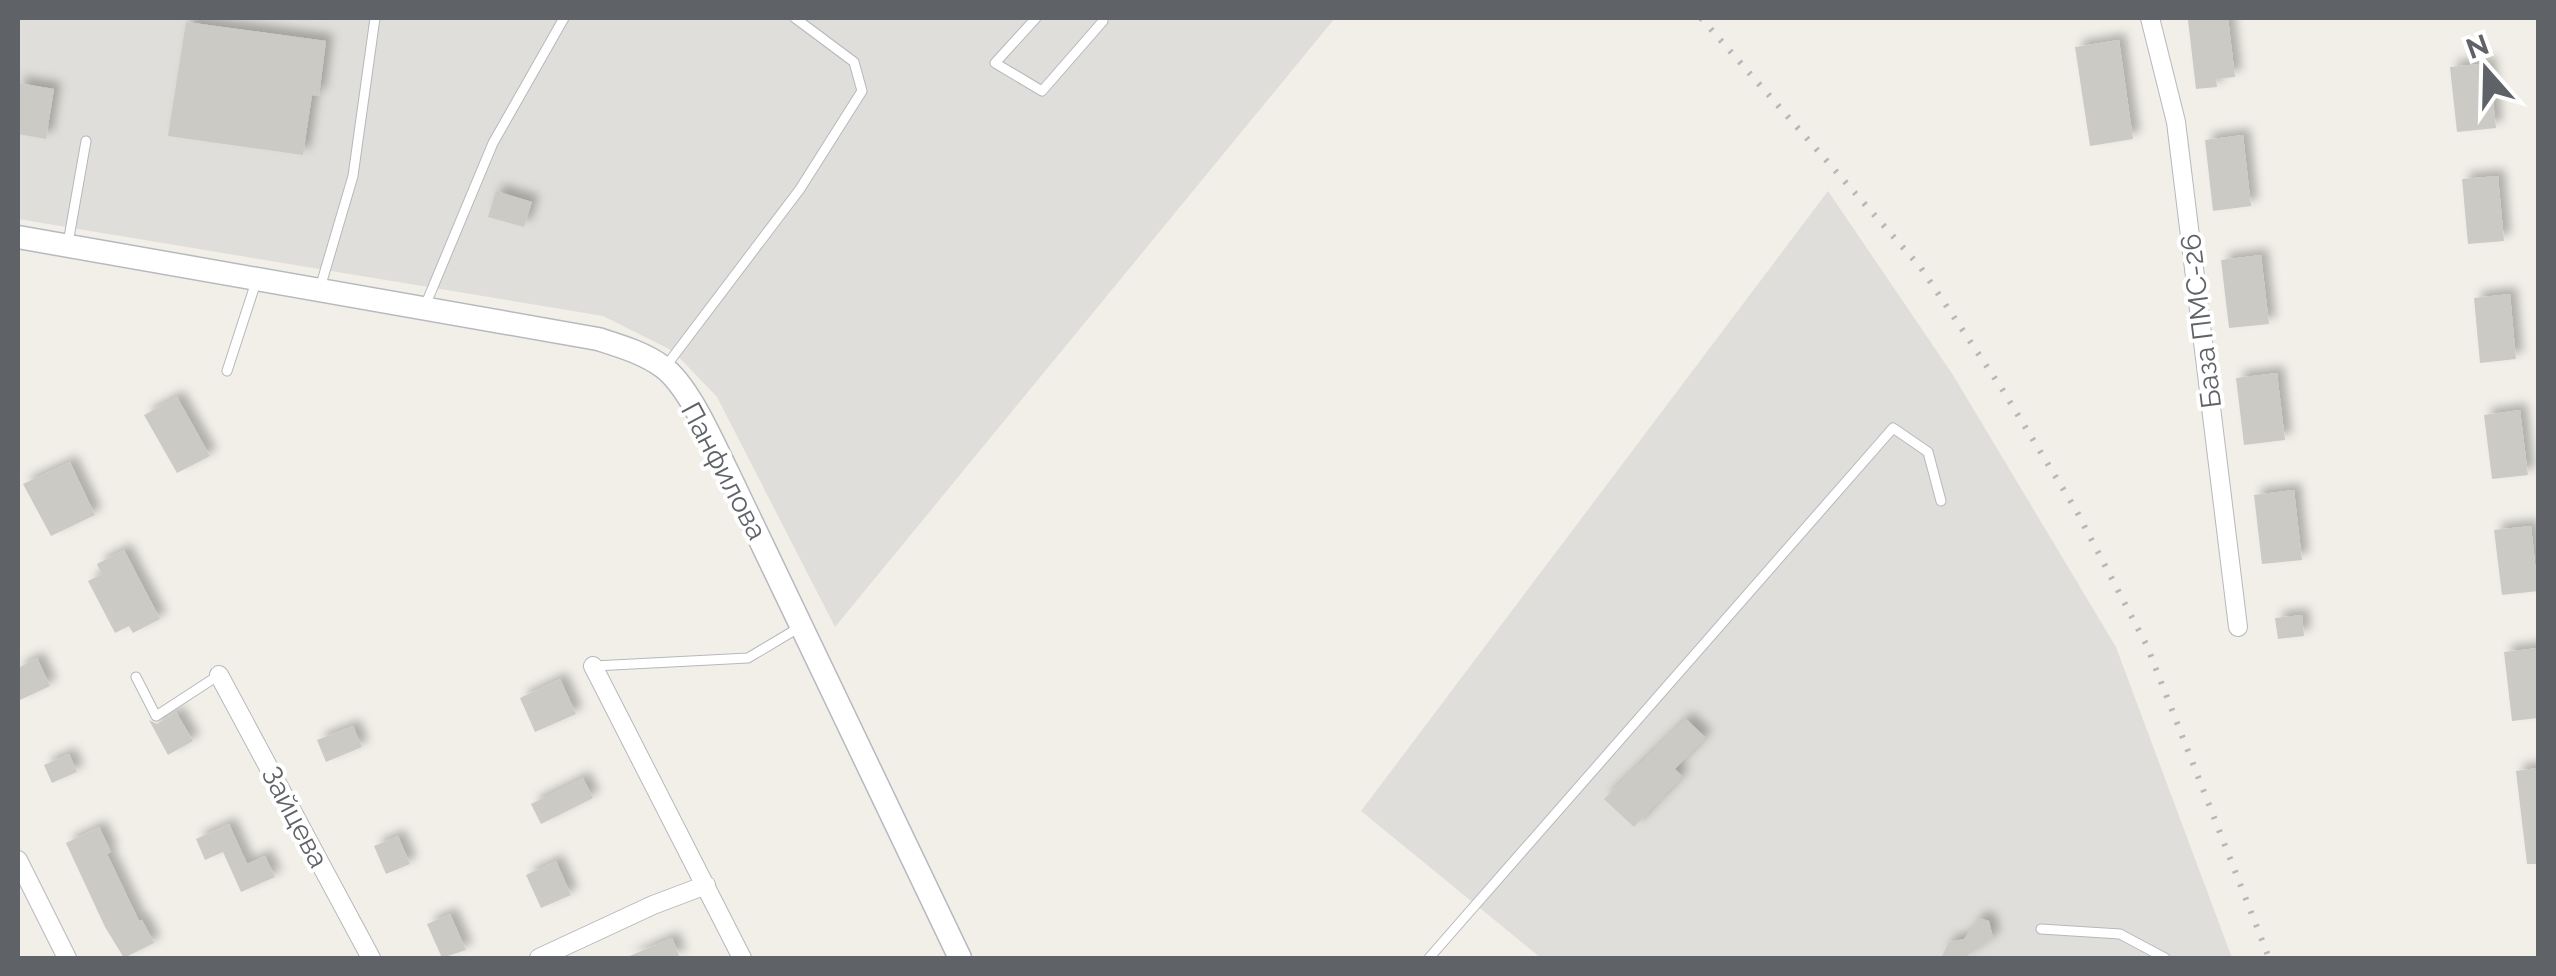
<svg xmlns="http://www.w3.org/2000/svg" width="2556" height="976" viewBox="0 0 2556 976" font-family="Raleway,sans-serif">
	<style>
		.industrial { fill: #e0deda }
		.building { fill: #cccac5; filter: url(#shadow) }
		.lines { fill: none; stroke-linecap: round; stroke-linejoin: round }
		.lane-casing { stroke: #b5b8bc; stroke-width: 11 }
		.street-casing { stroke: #b5b8bc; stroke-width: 20 }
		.secondary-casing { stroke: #b6babf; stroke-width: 25 }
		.lane { stroke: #fff; stroke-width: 9 }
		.street { stroke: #fff; stroke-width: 18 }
		.secondary { stroke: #fff; stroke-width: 22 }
		.rail { stroke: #b6b7b8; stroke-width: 6; stroke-dasharray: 2.5 12; stroke-linecap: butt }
		.labels { text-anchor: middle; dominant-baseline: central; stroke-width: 8; stroke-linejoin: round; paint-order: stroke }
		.street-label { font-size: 28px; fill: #5f6368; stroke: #fff }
	</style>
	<defs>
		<filter id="shadow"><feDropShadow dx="7" dy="-7" stdDeviation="5" flood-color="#0004"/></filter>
	</defs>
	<rect width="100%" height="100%" fill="#f1efe8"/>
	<!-- industrial -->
	<path class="industrial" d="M18 18H1335L835 627 717 397 673 351 603 316 18 219Z
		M1828 191 1953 375 2116 647 2232 958H1541L1361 811Z"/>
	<!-- building -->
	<path class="building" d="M2228 18 2235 77 2216 79 2217 87 2196 89 2188 20Z
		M186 22 326 41 319 96 312 95 303 155 168 136Z
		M2119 40 2133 139 2090 146 2075 47Z
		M2489 63 2496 128 2457 132 2450 67Z
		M18 83 54 89 46 139 18 134Z
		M2243 135 2251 206 2213 211 2205 140Z
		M2498 176 2504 241 2468 244 2462 179Z
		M496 191 532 202 524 227 488 217Z
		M2261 255 2269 324 2229 328 2221 260Z
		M2510 294 2516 359 2480 363 2474 298Z
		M2277 373 2285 440 2244 445 2236 378Z
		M177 397 210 456 177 473 144 415Z
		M2520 410 2528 475 2492 479 2484 415Z
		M70 462 95 515 51 536 23 484Z
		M2294 490 2302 560 2262 564 2254 495Z
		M2531 526 2538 591 2502 595 2494 530Z
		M124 550 160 619 133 633 129 626 115 633 88 581 102 574 97 564Z
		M2302 615 2304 636 2278 639 2275 618Z
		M2538 648V718L2512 721 2504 652Z
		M37 658 50 686 18 701V668Z
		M560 679 576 714 535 732 520 698Z
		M176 712 193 741 168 755 149 720 157 724Z
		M1686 719 1705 737 1675 769 1682 776 1634 827 1604 799Z
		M353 726 362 747 326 762 317 740Z
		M69 754 77 772 52 783 44 765Z
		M2538 768V864H2527L2516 771Z
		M583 778 593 798 541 824 531 804Z
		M229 824 247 864 265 856 275 877 241 892 223 852 205 860 196 839Z
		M99 827 111 852 107 854 139 921 142 920 154 943 124 958 105 927 66 843Z
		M398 836 410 864 386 874 374 846Z
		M556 861 571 895 541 908 526 875Z
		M450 914 466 950 442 958 427 924Z
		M1979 918 1989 921 1993 938 1964 958H1941L1949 942 1964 939Z
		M672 938 680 958H625Z"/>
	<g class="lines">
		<defs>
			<path id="lane" d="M1036 18 995 63 1042 91 1103 21 1102 18
				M68 243 86 141
				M320 288 353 176 375 18
				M425 306 493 143 564 18
				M666 366 800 189 862 91 854 62 795 18
				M227 371 256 282
				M594 666 748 658 800 627
				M136 677 156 716 219 675
				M2041 929 2120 934 2165 958
				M1429 958 1893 428 1928 452 1941 501"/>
			<path id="street" d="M2150 18 2176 122 2238 627
				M593 666 742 958
				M219 675 371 958
				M18 860 67 958
				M539 958 653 905 706 885"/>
			<path id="secondary" d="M18 237 598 339C620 346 644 353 663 367 689 386 713 443 728 473L960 958"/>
		</defs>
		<!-- lane casing -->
		<use href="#lane" class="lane-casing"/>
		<!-- street casing -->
		<use href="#street" class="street-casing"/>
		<!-- secondary casing -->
		<use href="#secondary" class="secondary-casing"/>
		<!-- lane -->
		<use href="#lane" class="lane"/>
		<!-- street -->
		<use href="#street" class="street"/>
		<!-- secondary -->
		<use href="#secondary" class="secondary"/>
		<!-- rail -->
		<path class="rail" d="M1701 18 1921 268 2002 389 2076 510 2147 646 2269 958"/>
	</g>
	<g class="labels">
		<!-- street labels -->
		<g class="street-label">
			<text transform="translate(2201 321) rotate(-97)">База ПМС-26</text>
			<text transform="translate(724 471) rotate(62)">Панфилова</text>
			<text transform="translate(295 817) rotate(62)">Зайцева</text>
		</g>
	</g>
	<!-- border -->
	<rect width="2556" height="976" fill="none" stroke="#5f6368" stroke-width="40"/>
	<!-- north arrow -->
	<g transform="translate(2486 70) rotate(340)" stroke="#ffffff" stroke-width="8" paint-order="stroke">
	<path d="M0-8L18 38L0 25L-18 38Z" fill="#5f6368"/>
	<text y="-15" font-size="28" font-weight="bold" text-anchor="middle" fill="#5f6368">N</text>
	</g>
</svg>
